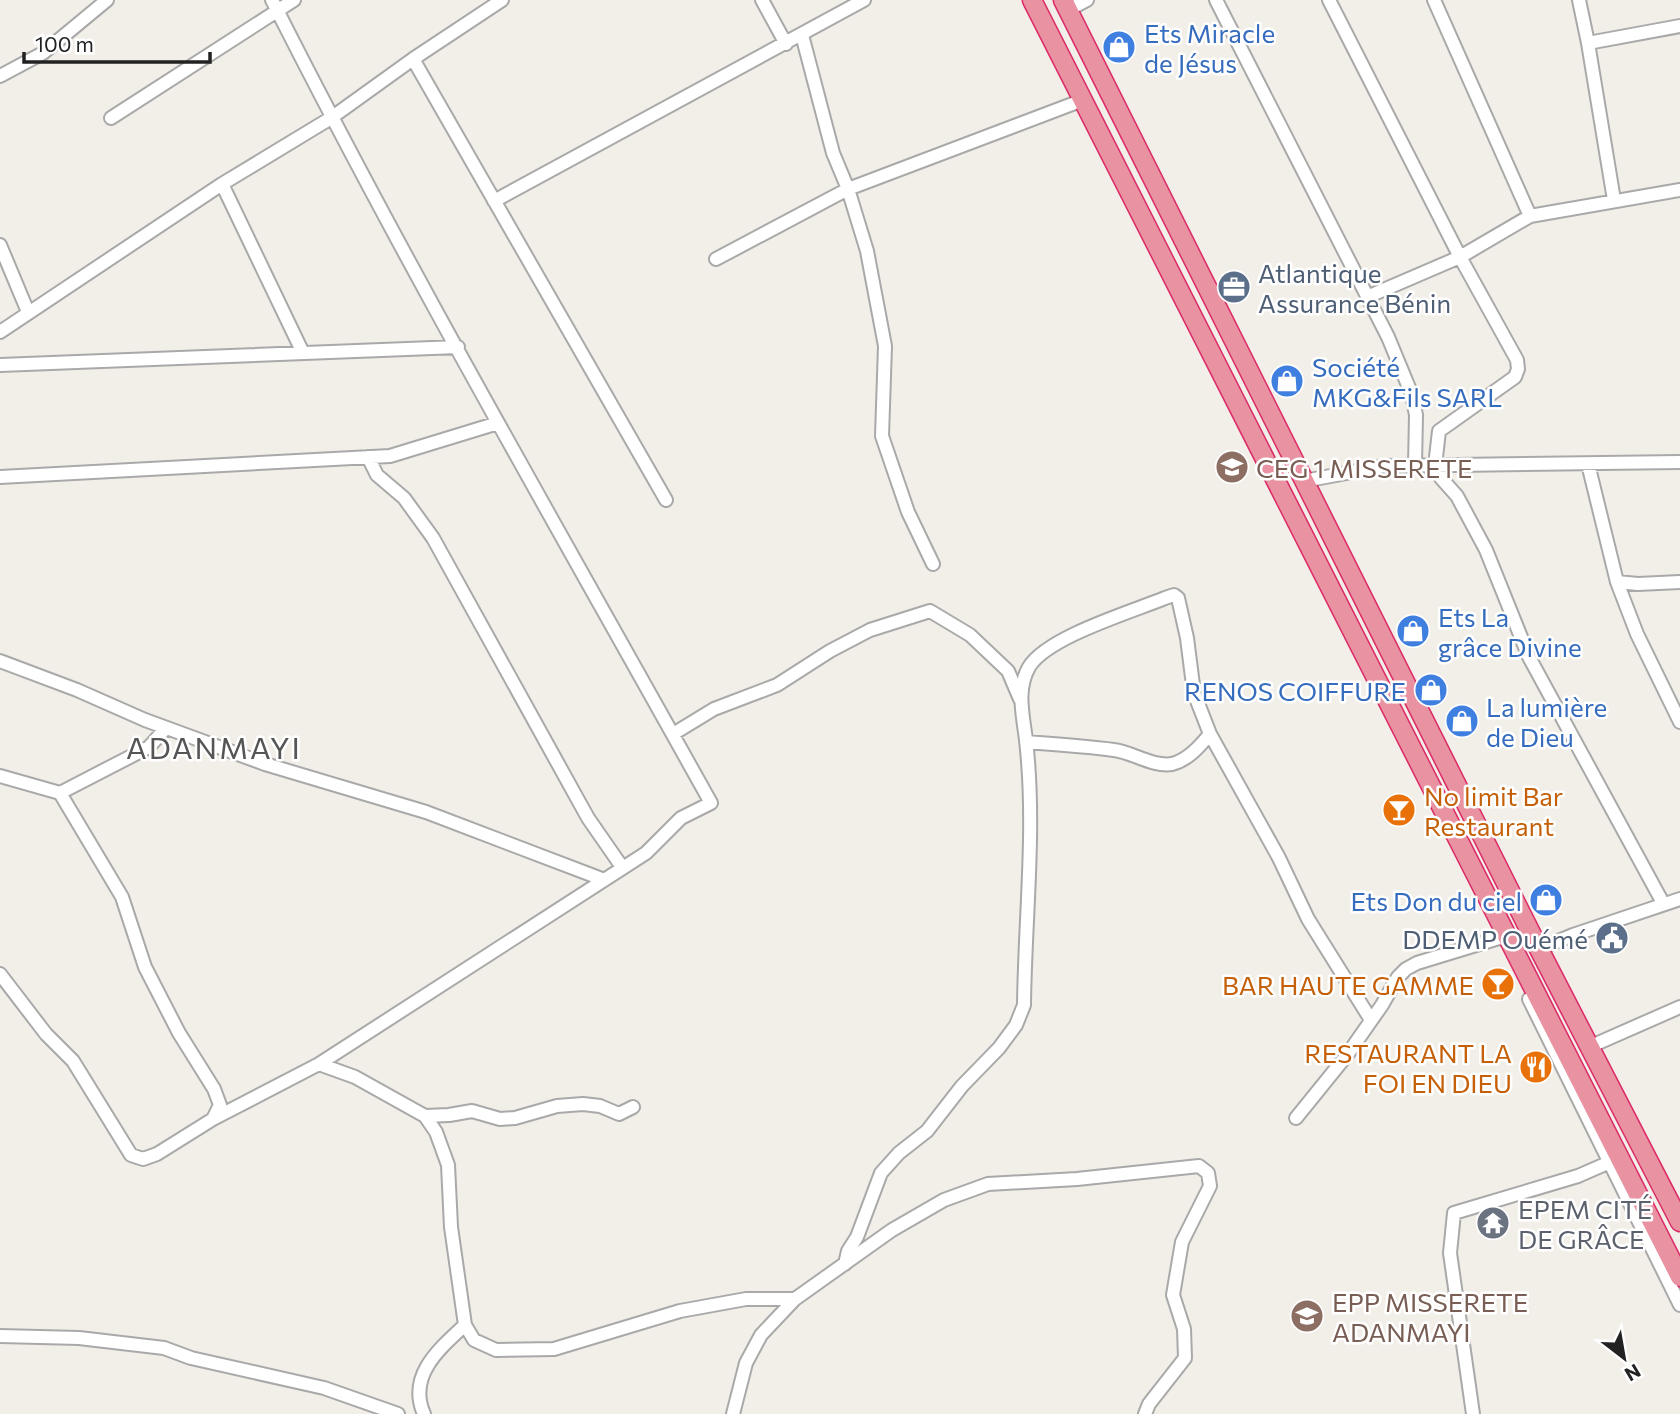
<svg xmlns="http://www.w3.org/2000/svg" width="1680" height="1414" viewBox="0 0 1680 1414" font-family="Commissioner,sans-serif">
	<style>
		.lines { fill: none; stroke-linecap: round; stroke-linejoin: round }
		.minor-casing { stroke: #a9a9a9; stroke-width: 16 }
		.highway-casing { stroke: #dc2a67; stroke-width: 21 }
		.minor { stroke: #fff; stroke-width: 12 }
		.highway { stroke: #e892a2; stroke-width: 18 }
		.labels { text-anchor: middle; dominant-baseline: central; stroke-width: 5; stroke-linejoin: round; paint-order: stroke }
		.shop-label { font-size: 26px; fill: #366cbe; stroke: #fff; text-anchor: start }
		.service-label { font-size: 26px; fill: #4e5e75; stroke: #fff; text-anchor: start }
		.education-label { font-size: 26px; fill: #785e54; stroke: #fff; text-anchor: start }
		.food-label { font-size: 26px; fill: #c56008; stroke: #fff; text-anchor: end }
		.worship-label { font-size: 26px; fill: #5b616d; stroke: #fff; text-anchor: start }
		.quarter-label { font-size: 30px; letter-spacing: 2px; fill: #555; stroke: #fff }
	</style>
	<rect width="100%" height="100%" fill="#f2efe9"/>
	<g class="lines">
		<defs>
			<path id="minor" d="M762 0 786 44
				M1216 0 1388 337 1412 395 1416 415 1415 466
				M1329 0 1460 257 1517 360 1518 369 1515 377 1439 431 1435 466 1441 478 1457 496 1486 550 1529 657 1663 903
				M1434 0 1530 216
				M1579 0 1588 43 1614 200
				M1068 10 1087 0
				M802 35 833 153 848 189 867 251 885 346 882 436 908 512 933 564
				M1588 43 1680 26
				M413 59 666 500
				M0 76 43 53 107 0
				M111 118 294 0
				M222 184 303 353
				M494 201 864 0
				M0 245 28 312
				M716 259 848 189 1075 103
				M1367 297 1460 257 1530 216 1680 190
				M0 332 222 184 331 118 413 59 502 0
				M0 365 458 347
				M368 457 377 475 404 498 433 538 588 818 622 867
				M1588 464 1617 582 1637 634 1680 722
				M0 477 390 456 498 423
				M1304 481 1384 466 1680 462
				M1617 582 1638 584 1680 582
				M0 661 77 690 145 720 265 764 426 812 602 879
				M673 734 714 709 777 685 830 651 870 630 930 611 970 635 1008 671 1020 699
				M1026 742C1055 744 1085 746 1114 750 1132 752 1152 767 1172 764 1188 760 1200 746 1210 734
				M0 776 60 793 122 897 145 967 179 1033 214 1089 220 1105 213 1119 157 1154 143 1159 131 1155 73 1061 46 1034 0 974
				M60 793 149 747 166 728
				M1539 949 1573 935 1680 899
				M1529 999 1680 1305
				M1589 1047 1680 1007
				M319 1064 355 1077 425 1116 436 1132 448 1165 451 1227 465 1325 474 1340 496 1350 554 1349 680 1311 746 1299H795
				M425 1116 449 1115 472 1111 500 1119 515 1118 557 1106 583 1104 600 1106 619 1114 633 1107
				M1296 1118 1347 1055 1382 1005 1398 977 1406 969 1417 963 1499 938 1510 940
				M213 1119 319 1064 646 853 681 818 711 803C563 537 409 272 272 0
				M845 1264 848 1251 857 1237 881 1173 899 1153 927 1131 962 1086 999 1048 1016 1025 1024 1005C1025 916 1036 828 1026 740 1023 715 1016 690 1029 667 1047 637 1131 612 1165 598L1174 595 1178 598 1187 638 1194 693 1210 734 1279 858 1308 919 1371 1020
				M0 1336 79 1338 164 1348 191 1358 324 1388 398 1414
				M424 1414C407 1376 439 1349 465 1325
				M733 1414 746 1363 761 1335 795 1299 892 1230 944 1200 988 1184 1077 1179 1199 1166 1208 1173 1210 1186 1182 1242 1173 1295 1184 1329 1185 1358 1149 1404 1145 1414
				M1473 1414 1450 1253 1454 1213 1578 1176 1610 1162"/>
			<path id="highway" d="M1032 0 1680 1277
				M1063 0 1539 949 1680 1222"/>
		</defs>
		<!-- minor casing -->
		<use href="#minor" class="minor-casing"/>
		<!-- highway casing -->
		<use href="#highway" class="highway-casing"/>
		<!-- minor -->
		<use href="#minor" class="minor"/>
		<!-- highway -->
		<use href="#highway" class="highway"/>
	</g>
	<!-- icons -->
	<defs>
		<symbol id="shop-disc" viewBox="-11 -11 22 22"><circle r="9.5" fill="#3f7fe0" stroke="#fff"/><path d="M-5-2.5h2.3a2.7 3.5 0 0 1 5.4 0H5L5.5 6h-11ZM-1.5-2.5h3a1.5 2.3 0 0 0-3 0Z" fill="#fff"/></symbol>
		<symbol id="office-disc" viewBox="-11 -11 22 22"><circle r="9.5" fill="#5c6f8a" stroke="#fff"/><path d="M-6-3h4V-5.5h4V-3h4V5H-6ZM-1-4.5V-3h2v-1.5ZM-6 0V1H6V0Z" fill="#fff"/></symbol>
		<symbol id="school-disc" viewBox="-11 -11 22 22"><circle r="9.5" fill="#8d6e63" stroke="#fff"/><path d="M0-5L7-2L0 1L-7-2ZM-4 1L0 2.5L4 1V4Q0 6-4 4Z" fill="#fff"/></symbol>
		<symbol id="bar-disc" viewBox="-11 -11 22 22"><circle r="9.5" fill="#e8710a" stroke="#fff"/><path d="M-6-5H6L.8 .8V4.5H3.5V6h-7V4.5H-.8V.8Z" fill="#fff"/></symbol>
		<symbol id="civic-disc" viewBox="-11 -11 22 22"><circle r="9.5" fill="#5c6f8a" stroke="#fff"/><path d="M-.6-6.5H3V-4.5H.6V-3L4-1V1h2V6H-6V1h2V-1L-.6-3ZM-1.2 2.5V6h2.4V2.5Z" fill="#fff"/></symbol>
		<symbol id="restaurant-disc" viewBox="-11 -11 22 22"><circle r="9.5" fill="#e8710a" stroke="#fff"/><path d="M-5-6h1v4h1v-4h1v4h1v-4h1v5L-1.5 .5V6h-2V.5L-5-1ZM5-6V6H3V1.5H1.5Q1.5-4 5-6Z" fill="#fff"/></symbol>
		<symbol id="temple-disc" viewBox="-11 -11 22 22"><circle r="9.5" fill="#6b7280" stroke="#fff"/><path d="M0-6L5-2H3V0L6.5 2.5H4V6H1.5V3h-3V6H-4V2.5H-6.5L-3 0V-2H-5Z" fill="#fff"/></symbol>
	</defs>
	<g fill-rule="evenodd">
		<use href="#shop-disc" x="1100" y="28" width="38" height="38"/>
		<use href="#office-disc" x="1215" y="268" width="38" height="38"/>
		<use href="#shop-disc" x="1268" y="362" width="38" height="38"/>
		<use href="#school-disc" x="1213" y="448" width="38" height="38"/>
		<use href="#shop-disc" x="1394" y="612" width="38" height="38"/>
		<use href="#shop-disc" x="1412" y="671" width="38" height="38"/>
		<use href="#shop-disc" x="1443" y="702" width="38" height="38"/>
		<use href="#bar-disc" x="1380" y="791" width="38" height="38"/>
		<use href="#shop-disc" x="1527" y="881" width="38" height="38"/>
		<use href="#civic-disc" x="1593" y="919" width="38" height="38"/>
		<use href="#bar-disc" x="1479" y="965" width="38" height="38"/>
		<use href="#restaurant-disc" x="1517" y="1048" width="38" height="38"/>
		<use href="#temple-disc" x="1474" y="1204" width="38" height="38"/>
		<use href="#school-disc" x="1288" y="1297" width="38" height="38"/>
	</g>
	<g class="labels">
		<!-- shop labels -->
		<g class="shop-label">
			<text x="1144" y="32">Ets Miracle<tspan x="1144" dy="30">de Jésus</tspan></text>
			<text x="1312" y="366">Société<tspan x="1312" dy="30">MKG&amp;Fils SARL</tspan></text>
			<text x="1438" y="616">Ets La<tspan x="1438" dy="30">grâce Divine</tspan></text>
			<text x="1406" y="690" text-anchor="end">RENOS COIFFURE</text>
			<text x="1486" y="706">La lumière<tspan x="1486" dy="30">de Dieu</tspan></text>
			<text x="1522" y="900" text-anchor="end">Ets Don du ciel</text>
		</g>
		<!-- service labels -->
		<g class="service-label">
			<text x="1258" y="272">Atlantique<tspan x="1258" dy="30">Assurance Bénin</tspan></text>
			<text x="1588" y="938" text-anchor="end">DDEMP Ouémé</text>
		</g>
		<!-- education labels -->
		<g class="education-label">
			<text x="1256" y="467">CEG 1 MISSERETE</text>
			<text x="1332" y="1301">EPP MISSERETE<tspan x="1332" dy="30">ADANMAYI</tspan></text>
		</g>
		<!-- food labels -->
		<g class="food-label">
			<text x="1424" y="795" text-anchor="start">No limit Bar<tspan x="1424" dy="30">Restaurant</tspan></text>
			<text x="1474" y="984">BAR HAUTE GAMME</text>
			<text x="1512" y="1052">RESTAURANT LA<tspan x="1512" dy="30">FOI EN DIEU</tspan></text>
		</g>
		<!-- worship labels -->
		<g class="worship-label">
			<text x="1518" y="1208">EPEM CITÉ<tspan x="1518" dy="30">DE GRÂCE</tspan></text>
		</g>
		<!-- quarter labels -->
		<g class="quarter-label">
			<text x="214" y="746">ADANMAYI</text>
		</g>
	</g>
	<!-- north arrow -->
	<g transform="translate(1624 1358) rotate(149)" stroke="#ffffff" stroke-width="5" paint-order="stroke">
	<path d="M0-5L12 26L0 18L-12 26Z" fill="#222222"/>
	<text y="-10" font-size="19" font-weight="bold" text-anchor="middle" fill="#222222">N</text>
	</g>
	<!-- scale -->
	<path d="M24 52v10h186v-10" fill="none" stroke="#222222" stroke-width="3.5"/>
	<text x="35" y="52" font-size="21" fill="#222222" stroke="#ffffff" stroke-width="5" paint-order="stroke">100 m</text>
</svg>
